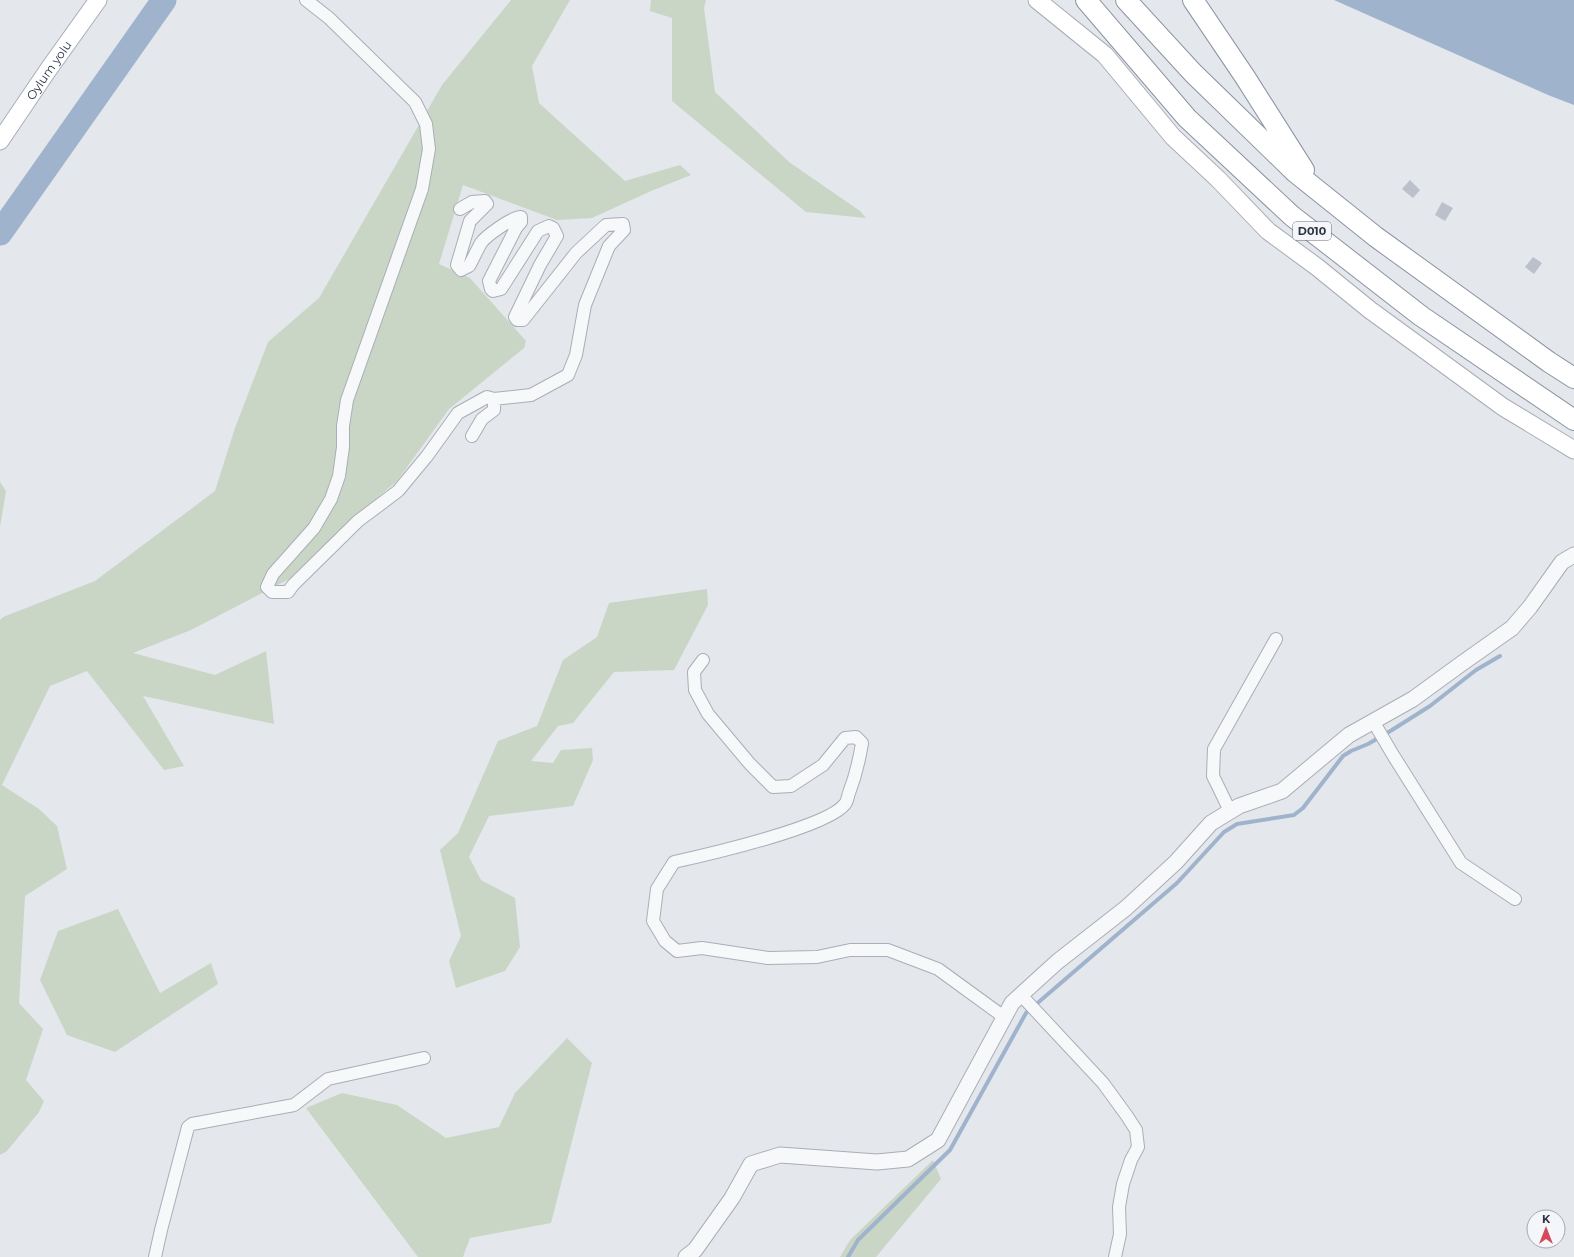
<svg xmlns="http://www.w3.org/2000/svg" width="1574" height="1257" viewBox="0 0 1574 1257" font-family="Montserrat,sans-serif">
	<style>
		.green { fill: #c9d6c5 }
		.water { fill: #9fb4cc }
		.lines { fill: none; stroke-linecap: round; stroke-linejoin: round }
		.stream { stroke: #9fb4cc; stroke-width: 4 }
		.river { stroke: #9fb4cc; stroke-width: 25 }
		.building { fill: #bbc0ca }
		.minor-casing { stroke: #a9aeb7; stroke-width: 14 }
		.tertiary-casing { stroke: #a9aeb7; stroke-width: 17 }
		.secondary-casing { stroke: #a9aeb7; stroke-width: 19 }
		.trunk-casing { stroke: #8b94a3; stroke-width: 22 }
		.minor { stroke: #f7f8fa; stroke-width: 12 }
		.tertiary { stroke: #f7f8fa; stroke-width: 15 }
		.secondary { stroke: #fff; stroke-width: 17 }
		.trunk { stroke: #fff; stroke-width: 20 }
		.labels { text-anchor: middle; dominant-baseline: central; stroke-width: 3; stroke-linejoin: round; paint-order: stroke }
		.shield { fill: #f4f6f9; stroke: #676e7b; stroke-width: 1 }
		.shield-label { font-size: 11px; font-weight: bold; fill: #2b3445 }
		.street-label { font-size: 12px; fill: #2b3445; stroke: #f4f6f9 }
	</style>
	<rect width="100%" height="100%" fill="#e4e7ec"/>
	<!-- green -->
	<path class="green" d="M511 0H570L532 66 539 103 625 181 680 165 691 175 651 191 592 218 557 220 463 185 439 264 470 278 526 341 524 348 449 409 397 481 364 509 293 577 191 630 133 653 215 675 266 651 274 724 143 696 184 766 164 770 87 671 50 686 2 785 39 809 57 826 67 869 25 896 19 1003 43 1029 26 1080 44 1101 39 1112 7 1151 0 1155V620L3 617 95 581 215 491 235 428 268 342 319 298 442 85Z
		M651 0H706L704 8 715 92 789 162 860 211 866 218 806 212 672 101V18L650 11Z
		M0 482 6 491 0 527Z
		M707 589 708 605 674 670 614 672 573 723 558 726 531 761 553 763 561 750 592 748 593 760 573 806 489 816 469 857 481 880 515 898 520 947 505 971 456 988 449 961 461 936 440 850 458 833 498 741 537 726 563 660 597 637 609 603Z
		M118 909 160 993 211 963 218 984 115 1052 67 1035 40 980 58 931Z
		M567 1038 592 1063 551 1223 470 1238 463 1257H418L306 1108 342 1093 397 1105 446 1138 499 1127 515 1093Z
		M933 1160 941 1179 876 1257H840L850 1240Z"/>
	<!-- water -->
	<path class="water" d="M1334 0H1574V105L1548 95Z"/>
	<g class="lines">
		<!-- stream -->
		<path class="stream" d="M848 1257 858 1240 950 1150 1026 1013 1177 883 1224 832 1237 824 1294 815 1303 808 1343 756 1351 751 1368 744 1392 730 1430 706 1476 670 1500 656"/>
		<!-- river -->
		<path class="river" d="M0 233 164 0"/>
	</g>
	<!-- building -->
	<path class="building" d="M1410 180 1420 190 1413 198 1402 189Z
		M1442 202 1453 208 1445 221 1435 215Z
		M1533 257 1542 263 1534 274 1525 267Z"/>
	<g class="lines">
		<defs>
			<path id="minor" d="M306 0 329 18 415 102 426 124 429 149 422 189 347 400 343 426V447L339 476 331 499 314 528 273 574 267 587 272 592H288L293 585 358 521 398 491 427 456 458 413 487 397 494 399V410L482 419 472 436
				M460 209 472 202 485 201 487 204 470 221 457 265 461 270 469 266C473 259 477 250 481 243 486 236 512 217 521 217V222L516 228 489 281 491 289 493 291 501 289 538 231 549 226 553 228 557 236 540 265 515 317 517 320H523L576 253 606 225 623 224 624 230 609 246 585 305 576 355 568 375 531 395 494 399
				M703 660 694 672 695 690 708 714 750 764 773 787 791 786 823 765 845 738 856 737 862 743C859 762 856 775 849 793 848 796 847 802 845 804 828 827 706 855 674 862L657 889 653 921 665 941 677 951 702 948 768 958 817 957 850 950H888L938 969 1004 1017
				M1373 721 1393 755 1461 863 1515 899
				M1230 811 1213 776 1214 749 1276 639
				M1021 995 1103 1083 1127 1116 1136 1130 1138 1147 1131 1160 1123 1184 1119 1207 1120 1234 1115 1257
				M155 1257 161 1230 188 1127 192 1124 294 1105 328 1079 424 1058"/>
			<path id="tertiary" d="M686 1257 695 1250 732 1198 751 1164 780 1155 877 1162 908 1159 938 1140 1012 1003 1057 962 1126 908 1176 862 1211 823 1239 806 1282 791 1349 735 1413 699 1461 664 1512 628 1530 607 1562 562 1574 555"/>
			<g id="secondary">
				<path d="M1037 0 1105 55 1173 137 1218 179 1268 231 1317 267 1370 310 1503 407 1574 450"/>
				<path id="s1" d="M0 141 48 70 98 0"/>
			</g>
			<path id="trunk" d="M1086 0 1187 118 1292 216 1421 316 1574 420
				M1126 0 1193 73 1296 173 1376 237 1549 362 1574 378
				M1193 0 1245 77 1304 170"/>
		</defs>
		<!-- minor casing -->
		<use href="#minor" class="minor-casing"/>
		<!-- tertiary casing -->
		<use href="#tertiary" class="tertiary-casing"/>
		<!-- secondary casing -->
		<use href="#secondary" class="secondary-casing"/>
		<!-- trunk casing -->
		<use href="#trunk" class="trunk-casing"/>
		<!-- minor -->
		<use href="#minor" class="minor"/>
		<!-- tertiary -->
		<use href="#tertiary" class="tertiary"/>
		<!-- secondary -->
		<use href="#secondary" class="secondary"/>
		<!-- trunk -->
		<use href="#trunk" class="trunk"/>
	</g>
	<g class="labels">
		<!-- shield labels -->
		<rect class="shield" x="1293" y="222" width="38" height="18" rx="3"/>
		<g class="shield-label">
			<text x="1312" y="231">D010</text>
		</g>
		<!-- street labels -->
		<g class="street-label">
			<text stroke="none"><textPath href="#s1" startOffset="86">Oylum yolu</textPath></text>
		</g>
	</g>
	<!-- north arrow -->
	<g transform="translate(1546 1229)"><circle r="19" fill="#f4f6f9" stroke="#a4a8b1"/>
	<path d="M0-3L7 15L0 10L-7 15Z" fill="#d1495b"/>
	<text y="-6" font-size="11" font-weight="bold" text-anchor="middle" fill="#2b3445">K</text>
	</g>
</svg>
